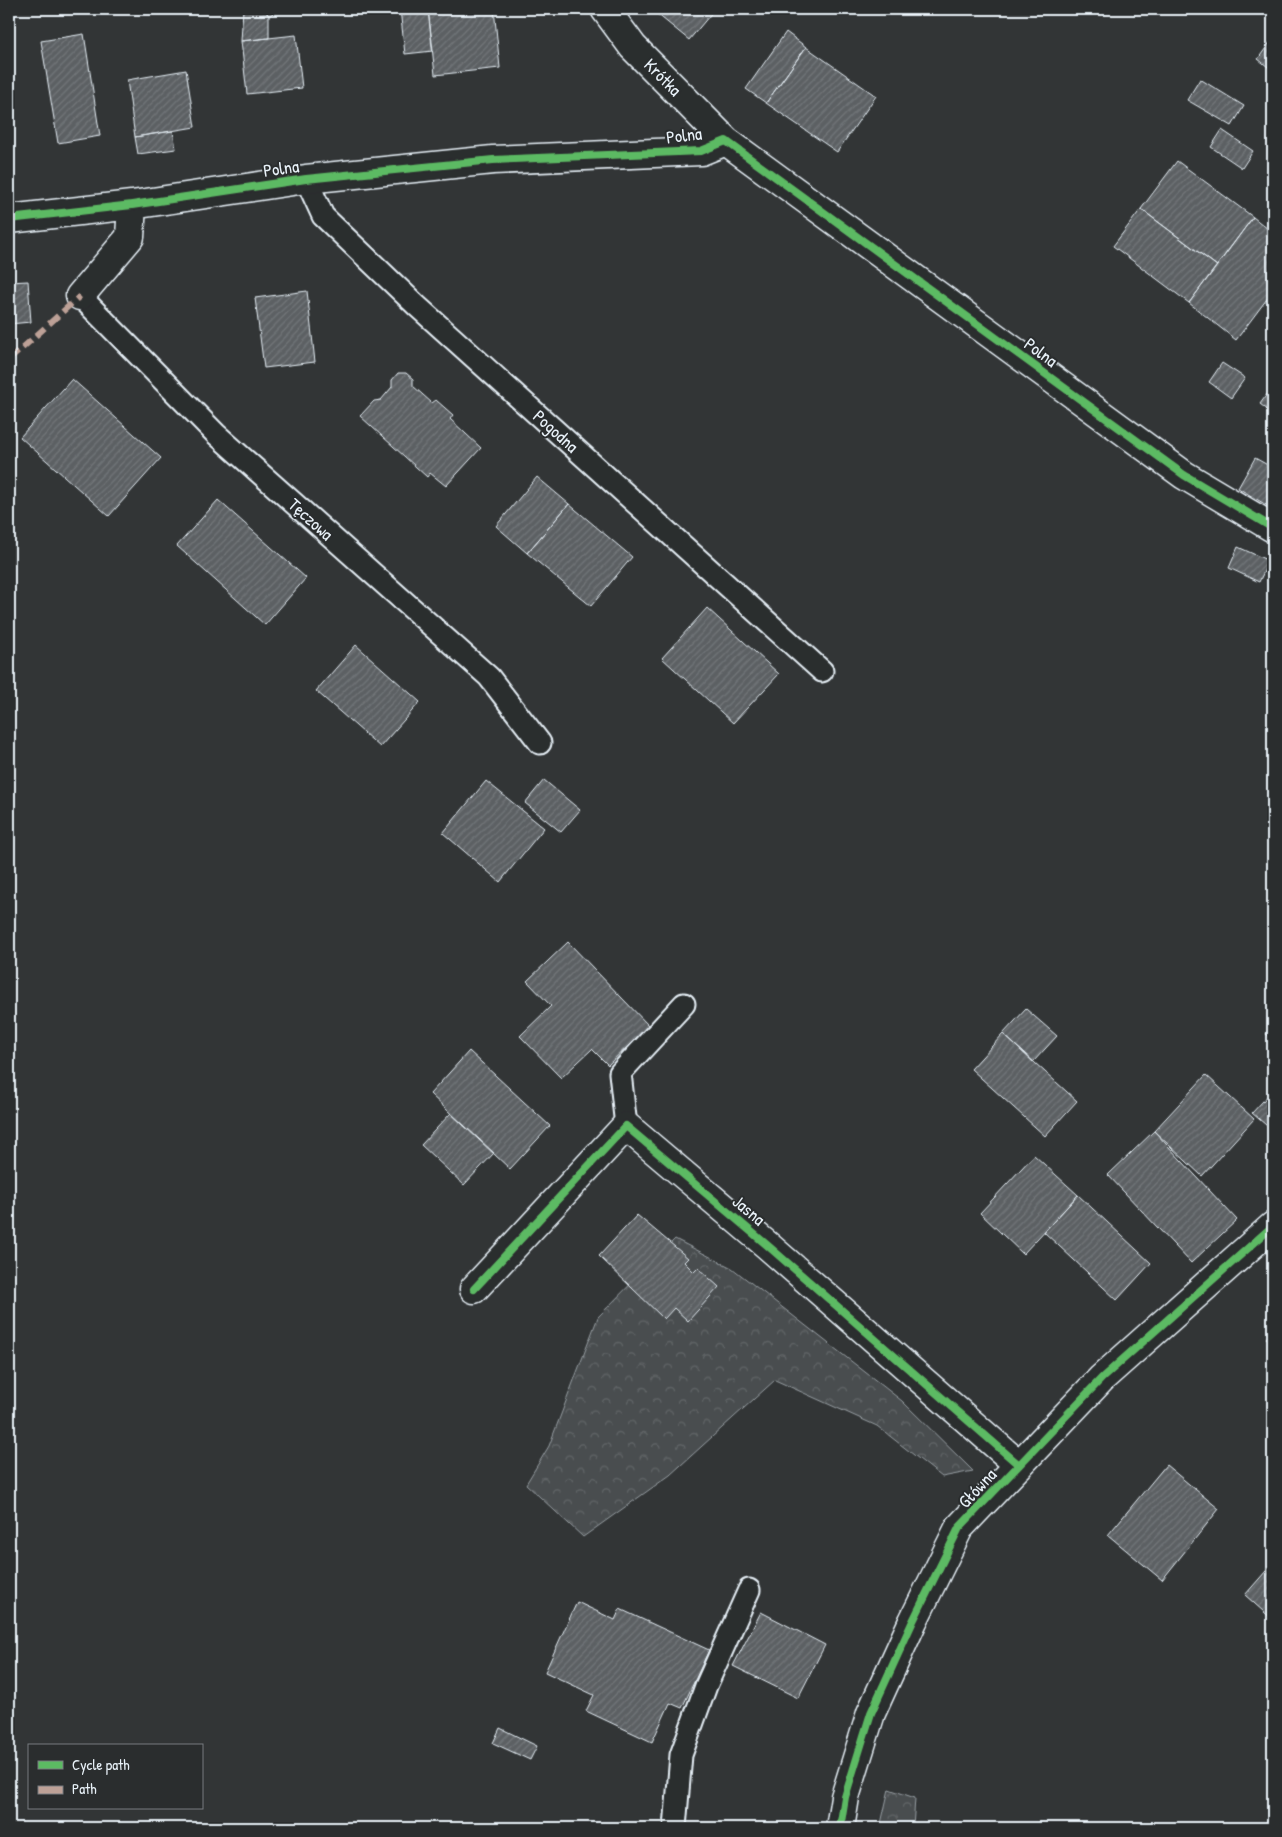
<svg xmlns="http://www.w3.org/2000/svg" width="1282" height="1837" viewBox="0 0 1282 1837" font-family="'Patrick Hand',sans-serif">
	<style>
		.forest { fill: url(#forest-crowns); stroke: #989fa4 }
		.building { fill: url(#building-hatch); stroke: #e8f1f8 }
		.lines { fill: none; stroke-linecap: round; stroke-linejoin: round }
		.lane-casing { stroke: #e8f1f8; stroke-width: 25 }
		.street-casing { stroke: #e8f1f8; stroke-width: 31 }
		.secondary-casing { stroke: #e8f1f8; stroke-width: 31 }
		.lane { stroke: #2a2d2e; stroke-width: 21 }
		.street { stroke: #2a2d2e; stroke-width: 28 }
		.secondary { stroke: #2a2d2e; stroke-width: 28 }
		.quiet { stroke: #bda197; stroke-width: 6; stroke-dasharray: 12 6; stroke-linecap: butt }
		.cycleway-casing { stroke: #2a2d2e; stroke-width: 11 }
		.cycleway { stroke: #5cba63; stroke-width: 8 }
		.labels { text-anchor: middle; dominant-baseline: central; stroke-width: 4; stroke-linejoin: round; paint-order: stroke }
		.street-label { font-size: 18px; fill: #e8f1f8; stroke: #2a2d2e }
	</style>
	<defs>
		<pattern id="forest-crowns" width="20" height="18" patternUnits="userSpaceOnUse" patternTransform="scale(1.25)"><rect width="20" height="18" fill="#494d4f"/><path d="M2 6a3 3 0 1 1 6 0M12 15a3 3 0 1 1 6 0" fill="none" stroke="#636769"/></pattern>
		<pattern id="building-hatch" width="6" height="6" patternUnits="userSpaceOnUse" patternTransform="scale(1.25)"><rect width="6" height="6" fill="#5c6063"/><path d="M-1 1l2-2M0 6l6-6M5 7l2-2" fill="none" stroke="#73777a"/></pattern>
	</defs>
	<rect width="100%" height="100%" fill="#323536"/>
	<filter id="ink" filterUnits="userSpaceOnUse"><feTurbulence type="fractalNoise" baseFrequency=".02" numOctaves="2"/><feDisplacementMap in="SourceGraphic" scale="10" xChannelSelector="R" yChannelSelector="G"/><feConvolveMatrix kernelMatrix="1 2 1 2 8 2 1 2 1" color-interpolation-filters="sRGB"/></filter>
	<g filter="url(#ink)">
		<!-- forest -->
		<path class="forest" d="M675 1239 732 1268 902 1401 973 1471 942 1477 877 1426 775 1380 670 1475 583 1537 526 1484 549 1446 598 1317Z
			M889 1789 915 1798 913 1828H880Z"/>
		<!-- building -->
		<path class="building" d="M243 9H264L269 16V38L241 41Z
			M264 9H279L269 16Z
			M400 9H428L433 51 405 54Z
			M428 9H494L500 68 435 75Z
			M651 9H715L689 40Z
			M843 9H854L850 14Z
			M786 32 806 47 766 103 746 89Z
			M84 34 100 136 58 143 41 41Z
			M296 35 302 88 247 94 241 41Z
			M1273 38V71L1258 59Z
			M806 47 876 96 837 152 766 103Z
			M186 70 195 127 135 137 127 80Z
			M1200 79 1244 106 1232 126 1187 100Z
			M1222 130 1253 151 1242 168 1211 147Z
			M173 131 176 149 138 154 135 137Z
			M1177 161 1253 217 1217 266 1141 209Z
			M1273 162V174L1267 170Z
			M1141 209 1217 266 1189 303 1113 246Z
			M1253 217 1273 233V291L1236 340 1189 303Z
			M28 281 31 322 9 324V282Z
			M307 291 315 362 264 368 255 298Z
			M1222 363 1245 378 1231 398 1209 382Z
			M398 373H406L413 379V386L432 403 436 400 453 415 450 419 481 448 446 486 430 473 427 477 360 416 374 401 381 400 392 387V380Z
			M72 379 161 458 109 516 20 437Z
			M1273 386V414L1260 404Z
			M1255 458 1273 468V509L1238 488Z
			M537 477 569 504 527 553 496 526Z
			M218 500 306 578 265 625 177 546Z
			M569 504 632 557 591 606 527 553Z
			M1238 547 1269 561 1259 582 1229 568Z
			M707 608 779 674 733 723 662 658Z
			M356 645 420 702 380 747 316 691Z
			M544 780 580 810 561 832 525 803Z
			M486 781 544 828 500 882 443 833Z
			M568 942 649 1026 608 1065 592 1049 561 1078 520 1036 551 1006 527 981Z
			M1026 1009 1057 1036 1033 1062 1003 1034Z
			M1273 1026V1040L1266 1034Z
			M1003 1034 1077 1101 1045 1136 971 1069Z
			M469 1051 550 1126 510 1169 430 1094Z
			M1206 1075 1254 1119 1202 1176 1154 1131Z
			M1273 1090V1131L1252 1113Z
			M451 1113 494 1153 464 1185 421 1145Z
			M1154 1131 1237 1220 1191 1263 1108 1175Z
			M1034 1155 1078 1195 1023 1254 980 1213Z
			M1078 1195 1151 1263 1117 1300 1044 1232Z
			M637 1215 688 1258 684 1262 694 1272 698 1268 719 1287 688 1321 674 1308 664 1319 599 1256Z
			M1273 1331V1345L1266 1338Z
			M1166 1465 1219 1509 1162 1580 1108 1535Z
			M1273 1563V1620L1245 1595Z
			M577 1602 615 1620 620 1609 709 1650 682 1708 670 1703 652 1742 586 1711 594 1695 545 1672Z
			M761 1612 825 1645 798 1698 733 1666Z
			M500 1728 537 1746 530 1760 493 1743Z"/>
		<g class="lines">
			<defs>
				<path id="lane" d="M306 179 323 216 417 306 822 671
					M80 296 216 434 489 677 540 743
					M626 1126 620 1073 684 1004
					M675 1828 681 1755 706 1686 749 1590"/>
				<path id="street" d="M605 9 633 47 726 141 1184 475 1273 528
					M9 219 132 205 306 179 493 160 701 151 726 141
					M80 296 130 237 132 205
					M474 1289 626 1126 767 1245 1019 1465"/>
				<path id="secondary" d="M840 1828 845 1797 871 1713 913 1621 959 1528 1102 1378 1273 1226"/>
			</defs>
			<!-- lane casing -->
			<use href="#lane" class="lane-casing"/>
			<!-- street casing -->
			<use href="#street" class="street-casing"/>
			<!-- secondary casing -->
			<use href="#secondary" class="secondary-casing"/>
			<!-- lane -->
			<use href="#lane" class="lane"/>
			<!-- street -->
			<use href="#street" class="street"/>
			<!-- secondary -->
			<use href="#secondary" class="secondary"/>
			<!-- quiet -->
			<path class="quiet" d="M9 360 80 296"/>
			<defs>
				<path id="cycleway" d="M9 219 132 205 306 179 493 160 701 151 726 141 1184 475 1273 528
					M474 1289 626 1126 767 1245 1019 1465
					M840 1828 845 1797 871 1713 913 1621 959 1528 1102 1378 1273 1226"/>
			</defs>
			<!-- cycleway casing -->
			<use href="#cycleway" class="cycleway-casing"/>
			<!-- cycleway -->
			<use href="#cycleway" class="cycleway"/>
		</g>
	</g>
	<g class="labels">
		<!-- street labels -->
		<g class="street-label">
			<text transform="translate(663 77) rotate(45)">Krótka</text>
			<text transform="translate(684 135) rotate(-7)">Polna</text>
			<text transform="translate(281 168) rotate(-8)">Polna</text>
			<text transform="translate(1041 352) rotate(36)">Polna</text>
			<text transform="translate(556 431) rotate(42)">Pogodna</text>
			<text transform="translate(311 519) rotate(42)">Tęczowa</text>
			<text transform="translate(749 1210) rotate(40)">Jasna</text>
			<text transform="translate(977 1488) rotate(-47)">Główna</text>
		</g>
	</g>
	<!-- margin -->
	<rect width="1282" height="1837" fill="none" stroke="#2a2d2e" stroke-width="30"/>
	<rect x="15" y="15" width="1252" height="1807" fill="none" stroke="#e8f1f8" stroke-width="2" filter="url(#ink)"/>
	<!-- legend -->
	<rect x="28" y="1744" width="175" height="65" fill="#2a2d2e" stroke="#767b7f"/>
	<rect x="38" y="1761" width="25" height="8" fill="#5cba63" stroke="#767b7f"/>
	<text x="72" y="1770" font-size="15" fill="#e8f1f8">Cycle path</text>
	<rect x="38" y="1786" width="25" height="8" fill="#bda197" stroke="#767b7f"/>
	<text x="72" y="1794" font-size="15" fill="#e8f1f8">Path</text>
</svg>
